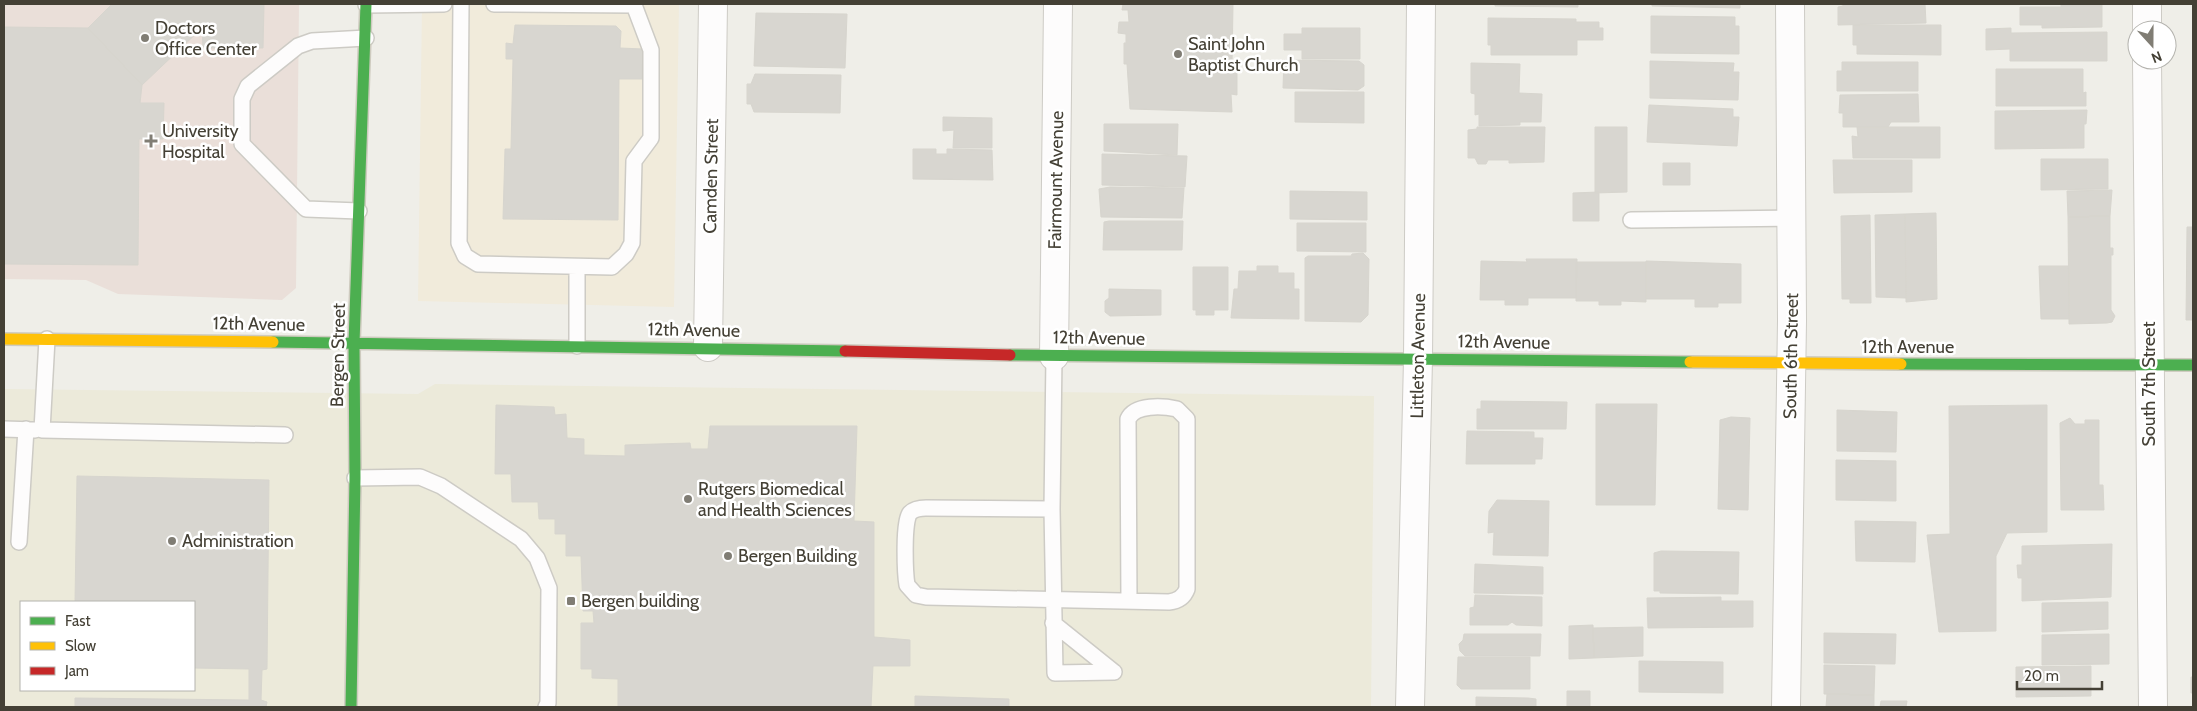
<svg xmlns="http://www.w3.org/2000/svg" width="2197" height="711" viewBox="0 0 2197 711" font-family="Cabin,sans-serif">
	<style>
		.commercial { fill: #f1ebdb }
		.education { fill: #eceada; fill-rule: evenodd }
		.medical { fill: #eadfd9 }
		.building { fill: #d8d6d0; stroke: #d7d5ce }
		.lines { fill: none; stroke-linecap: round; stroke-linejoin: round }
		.lane-casing { stroke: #cdcbc5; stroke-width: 18 }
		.street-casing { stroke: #cdcbc5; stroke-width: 30 }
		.fast-casing { stroke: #cecbbf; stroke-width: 14 }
		.slow-casing { stroke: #cecbbf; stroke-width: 14 }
		.jam-casing { stroke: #cecbbf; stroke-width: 14 }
		.lane { stroke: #fdfcfc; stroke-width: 15 }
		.street { stroke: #fdfcfc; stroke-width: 28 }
		.fast { stroke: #4caf50; stroke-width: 11 }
		.slow { stroke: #ffc107; stroke-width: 11 }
		.jam { stroke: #c62828; stroke-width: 11 }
		.poi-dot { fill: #807d74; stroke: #fff; stroke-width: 2 }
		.labels { text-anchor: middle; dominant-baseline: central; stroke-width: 5; stroke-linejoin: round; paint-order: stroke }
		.poi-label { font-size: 18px; fill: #444035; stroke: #fff; text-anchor: start }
		.street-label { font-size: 18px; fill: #444035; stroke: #fff }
	</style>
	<rect width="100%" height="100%" fill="#efeee8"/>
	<!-- commercial -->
	<path class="commercial" d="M422 4H679L674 307 418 301Z"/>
	<!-- education -->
	<path class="education" d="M435 384 1374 396 1371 707H4V389L418 394ZM21 602H194V690H21Z"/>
	<!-- medical -->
	<path class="medical" d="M4 4H299L296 288 282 300 118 294 86 280 4 279Z"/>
	<!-- building -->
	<path class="building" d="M112 4H264L263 48H203L202 28 142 85 88 28Z
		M1123 4H1233L1232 64 1237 65V95L1231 94 1232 112 1130 109 1127 64H1124V43H1126V34L1118 33 1119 22H1129L1128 10H1122Z
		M1495 4H1578V7L1495 6Z
		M1652 4H1740V8L1652 6Z
		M1843 4H1925L1926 23 1838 25V7L1843 6Z
		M2061 4H2102V27L2042 28V25H2020V7H2061Z
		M756 13 847 14 845 68 754 66Z
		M1651 16 1735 17V26H1739V54L1651 53Z
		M1488 18 1576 19V22H1599V28H1603V40H1577V55H1491V45H1488Z
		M515 25 616 26 621 31 620 48 643 49 642 79H619L618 220 503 219 505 149H511L513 59H506V43L513 44Z
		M1853 25H1941V55L1857 54V45H1853Z
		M4 27 88 28 142 85 140 103H164L163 139H139L138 265 4 264Z
		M1302 28H1360V59H1302V50H1284V34H1302Z
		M2011 28V33L2107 32V61H2010V49L1986 50V29Z
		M1284 60 1359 61 1364 65V86L1358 90 1283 88Z
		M1650 61 1734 63 1733 72H1739L1738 100 1650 98Z
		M1842 62H1918V91H1837V71H1842Z
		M1471 63 1520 64 1519 93 1542 94 1541 122H1520V125L1479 126V114L1475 115V94L1471 93Z
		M1996 69H2083V93L2086 92V106H1996Z
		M755 74 841 75 840 113 754 112 751 104H747V84H751Z
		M1295 92H1364V123L1295 122Z
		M1918 94 1919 122H1891L1888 127H1843V113H1839L1840 95Z
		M1649 105 1733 109V117H1739L1737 146 1647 142Z
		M2087 110 2086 124H2084V148L1995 149V111Z
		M943 117 992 118V148H953L954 130 943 131Z
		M1104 124H1178L1177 155 1104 151Z
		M1477 127H1545L1544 162 1509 163V160H1488L1486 164H1478L1475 158H1468V130L1477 129Z
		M1595 127H1627V192L1595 193Z
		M1857 127H1940V158H1853L1852 136 1858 137Z
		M913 149H936V154H947V149L992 150 993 180 913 179Z
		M1102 154 1187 156 1185 187 1102 185Z
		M2041 159H2108V189L2041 190Z
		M1833 160H1912V192L1834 193Z
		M1663 163H1690V185H1663Z
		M1110 187 1184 188 1182 218 1101 217 1099 189Z
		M2112 190 2110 216 2068 217 2067 191Z
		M1290 191 1367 192V220L1290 219Z
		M1599 192V221H1573V193Z
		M1936 213 1937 299 1906 302 1905 214Z
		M1905 214 1906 298 1876 297 1875 215Z
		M1870 215 1871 303H1850V299H1842L1841 216Z
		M2110 216V248H2113V255H2111V310L2115 316 2112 322 2107 323 2069 324 2068 217Z
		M1109 221H1183L1182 250H1103L1104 222Z
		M1297 223H1366V252L1297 251Z
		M2187 227H2193V320H2186Z
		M1363 253 1369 259 1368 315 1361 322 1305 321V258L1308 256H1351L1352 254Z
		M1526 259H1577L1576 298H1528V305H1505V300H1480L1481 261 1527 262Z
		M1646 261 1741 264V303H1718V307H1695V299H1646Z
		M1576 262H1646V302L1621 301V305H1599V301H1576Z
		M1257 266H1278V273H1294V289H1299V319L1231 318 1234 289H1238L1239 271H1257Z
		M2039 266H2069V319H2041Z
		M1193 267H1228V310H1214V315H1196V310H1193Z
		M1109 289 1161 290V315L1110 316 1105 312V301L1109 298Z
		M1481 401 1567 402 1566 429H1477V409H1481Z
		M1596 404H1657L1655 505H1596Z
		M496 405 554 407 555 415 566 414 567 438 584 439V455L625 456V445L690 443 691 449H708L710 426H857L854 521 874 522V637L910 640V666H873L871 707H618V679L592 678V669H581V623H594L593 611H583L581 556H566V534H555V519H539L538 502H512L511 474H495Z
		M2047 405V532L2007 533 1996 556V631L1939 632 1927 535 1950 534 1949 406Z
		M1837 410 1897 412 1896 452 1837 451Z
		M1731 417 1750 418 1748 510 1718 509 1720 420Z
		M2070 418 2075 424H2085V420H2099V485H2103L2104 510H2061L2060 423Z
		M1467 431 1534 432V438H1543L1542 459H1535V464H1466Z
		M1836 460 1896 461V501L1836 500Z
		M77 476 269 480 267 669 262 670 261 700 267 702 266 707H75V698L249 700V669L194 668V602H75Z
		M1497 500 1549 501 1548 556 1493 555 1494 532 1488 533 1489 511Z
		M1855 521 1916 522 1915 562 1856 561Z
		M2112 544 2111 597 2022 601V578H2018L2017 565H2022V546Z
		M1661 551 1739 552 1738 594 1660 593V591H1654V553Z
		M1475 564 1543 567V594L1474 593Z
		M1475 595 1542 597V626L1516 625 1512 622 1508 625H1470V608L1474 607Z
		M1721 597V601H1753V627L1648 628 1647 598Z
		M2108 602V629L2042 632V603Z
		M1593 625 1594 658 1569 659V626Z
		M1643 627V656L1594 658 1593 628Z
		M1824 633 1896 634 1895 664 1824 663Z
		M1464 634H1541L1540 656H1465L1460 651 1459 644 1463 640Z
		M2109 634V664L2042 665V635Z
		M1458 657H1530V689H1461L1457 685Z
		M1639 661 1723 662V693L1639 692Z
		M1824 665 1875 666 1874 695 1824 694Z
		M2091 666V696L2016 697V667Z
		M2191 677H2193V693H2191Z
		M1567 691H1590V707H1567Z
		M1827 694 1874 695V707H1826Z
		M915 696 1009 699V707H915Z
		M1476 697 1528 698 1536 699V707H1476Z
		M1881 701H1907L1906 707H1880Z"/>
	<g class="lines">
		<defs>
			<path id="lane" d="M461 4 459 243 465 256 478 264 612 267 626 254 632 243 634 161 651 138V50L634 5 494 4
				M366 5 444 4
				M359 211 306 209 242 144V99L248 86 298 46 312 41 366 38
				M1631 220 1790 218
				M47 339 42 430 285 435
				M577 346V267
				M1054 356 1052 509 1055 673 1114 672
				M4 429 35 430
				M355 478 420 477 441 486 521 539 537 558 549 588 548 703 546 707
				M1052 509 926 508C921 508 914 509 910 513 903 520 905 573 907 585L916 595 926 597 1169 602C1178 601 1184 597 1187 589V419L1177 409C1163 406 1135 404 1128 419L1129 601
				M19 542 26 429
				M1053 623 1114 672"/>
			<path id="street" d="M2147 4V30
				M2147 60 2153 707
				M708 347 713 4
				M1054 356 1058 4
				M1410 707 1418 359 1421 4
				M1786 707 1792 321 1790 4"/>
			<path id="fast" d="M273 342 845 351
				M1010 355 1690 362
				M1901 364 2193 365
				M351 707 355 478 354 343 366 4"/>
			<path id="slow" d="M4 339 273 342
				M1690 362 1901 364"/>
			<path id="jam" d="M845 351 1010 355"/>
		</defs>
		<!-- lane casing -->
		<use href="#lane" class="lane-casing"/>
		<!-- street casing -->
		<use href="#street" class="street-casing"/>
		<!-- fast casing -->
		<use href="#fast" class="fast-casing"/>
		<!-- slow casing -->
		<use href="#slow" class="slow-casing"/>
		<!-- jam casing -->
		<use href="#jam" class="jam-casing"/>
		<!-- lane -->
		<use href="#lane" class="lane"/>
		<!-- street -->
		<use href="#street" class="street"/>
		<!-- fast -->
		<use href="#fast" class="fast"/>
		<!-- slow -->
		<use href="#slow" class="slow"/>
		<!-- jam -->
		<use href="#jam" class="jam"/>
	</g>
	<!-- markers -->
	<g class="poi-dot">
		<circle cx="145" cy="38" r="5"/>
		<circle cx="1178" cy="54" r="5"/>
		<path d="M148.5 133.5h5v5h5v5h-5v5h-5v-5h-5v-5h5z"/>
		<circle cx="688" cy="499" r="5"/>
		<circle cx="172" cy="541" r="5"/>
		<circle cx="728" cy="556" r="5"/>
		<rect x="566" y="596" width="10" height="10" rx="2.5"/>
	</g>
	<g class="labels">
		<!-- poi labels -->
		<g class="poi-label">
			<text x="155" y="28">Doctors<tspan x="155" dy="21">Office Center</tspan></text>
			<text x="1188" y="44">Saint John<tspan x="1188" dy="21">Baptist Church</tspan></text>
			<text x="162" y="131">University<tspan x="162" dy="21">Hospital</tspan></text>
			<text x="698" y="489">Rutgers Biomedical<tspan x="698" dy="21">and Health Sciences</tspan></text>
			<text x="182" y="541">Administration</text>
			<text x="738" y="556">Bergen Building</text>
			<text x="581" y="601">Bergen building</text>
		</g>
		<!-- street labels -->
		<g class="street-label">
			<text transform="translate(711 176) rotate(-89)">Camden Street</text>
			<text transform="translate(1056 180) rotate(-89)">Fairmount Avenue</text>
			<text transform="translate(259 324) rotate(1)">12th Avenue</text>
			<text transform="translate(694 330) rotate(1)">12th Avenue</text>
			<text transform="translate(1099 338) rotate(1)">12th Avenue</text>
			<text transform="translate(1504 342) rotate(1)">12th Avenue</text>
			<text x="1908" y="347">12th Avenue</text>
			<text transform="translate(338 355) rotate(-89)">Bergen Street</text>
			<text transform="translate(1418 356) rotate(-89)">Littleton Avenue</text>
			<text transform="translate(1791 356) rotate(-89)">South 6th Street</text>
			<text transform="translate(2149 384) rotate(-90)">South 7th Street</text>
		</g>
	</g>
	<!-- border -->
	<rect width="2197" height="711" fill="none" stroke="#444035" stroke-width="10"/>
	<!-- legend -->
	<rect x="20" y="601" width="175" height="90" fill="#ffffff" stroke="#b4b3ae"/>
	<rect x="30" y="617" width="25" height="8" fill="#4caf50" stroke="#b4b3ae"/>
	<text x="65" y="626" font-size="15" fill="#444035">Fast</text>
	<rect x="30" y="642" width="25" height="8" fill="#ffc107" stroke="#b4b3ae"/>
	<text x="65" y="651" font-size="15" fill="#444035">Slow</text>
	<rect x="30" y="667" width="25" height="8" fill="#c62828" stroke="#b4b3ae"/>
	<text x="65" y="676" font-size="15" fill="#444035">Jam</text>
	<!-- north arrow -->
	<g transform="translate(2152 45) rotate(159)"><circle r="24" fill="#ffffff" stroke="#b4b3ae"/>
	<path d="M0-4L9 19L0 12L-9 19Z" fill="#807d74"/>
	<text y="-8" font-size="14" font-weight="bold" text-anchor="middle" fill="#444035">N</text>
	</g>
	<!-- scale -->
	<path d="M2017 681v8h85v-8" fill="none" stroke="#444035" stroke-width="2.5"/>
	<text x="2024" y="681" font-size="15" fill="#444035" stroke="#ffffff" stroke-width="4" paint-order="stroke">20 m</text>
</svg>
